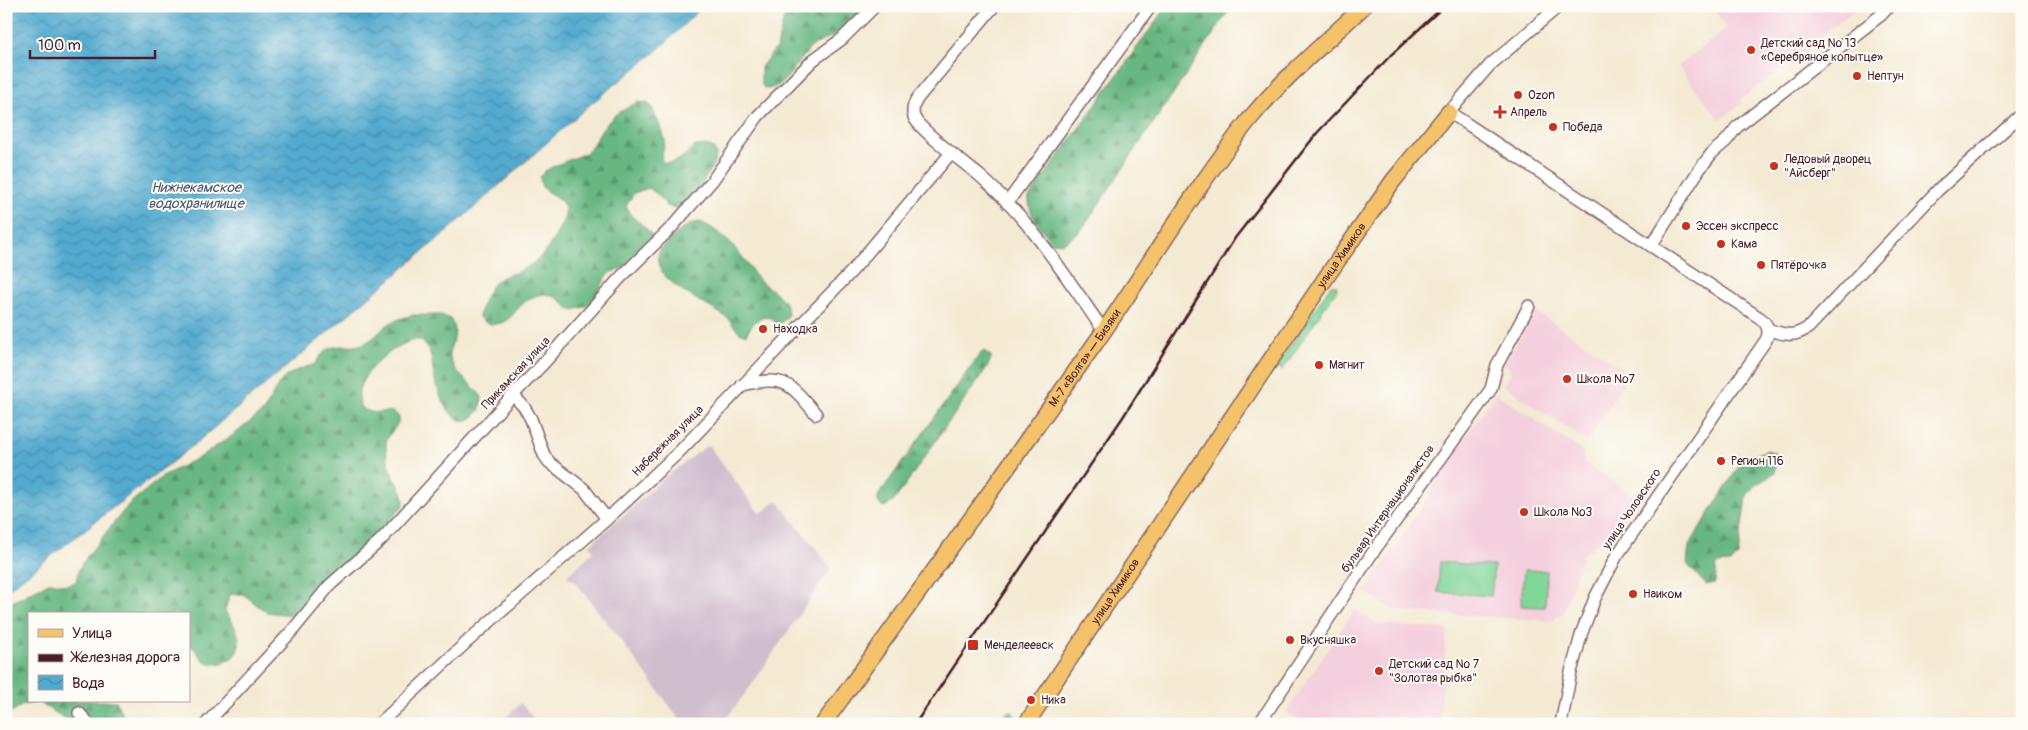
<svg xmlns="http://www.w3.org/2000/svg" width="2028" height="730" viewBox="0 0 2028 730" font-family="Pangolin,sans-serif">
	<style>
		.built { fill: #f4cfdd }
		.industrial { fill: #d0bdcd }
		.grass { fill: url(#grass-tufts); stroke: #667a62 }
		.forest { fill: url(#forest-firs); stroke: #596b56 }
		.green { fill: #81d69a; stroke: #667a62 }
		.water { fill: url(#water-waves); stroke: #4e647d }
		.lines { fill: none; stroke-linecap: round; stroke-linejoin: round }
		.minor-casing { stroke: #866666; stroke-width: 14 }
		.major-casing { stroke: #866666; stroke-width: 18 }
		.minor { stroke: #fff; stroke-width: 11 }
		.major { stroke: #f3c26a; stroke-width: 15 }
		.rail { stroke: #4a1f2b; stroke-width: 2.5 }
		.poi-dot { fill: #c8321e; stroke: #fdfcf7; stroke-width: 2 }
		.labels { text-anchor: middle; dominant-baseline: central; stroke-width: 4; stroke-linejoin: round; paint-order: stroke }
		.poi-label { font-size: 12px; fill: #4a1f2b; stroke: #fdfcf7; text-anchor: start }
		.street-label { font-size: 12px; fill: #4a1f2b; stroke: #fdfcf7 }
		.water-label { font-size: 14px; font-style: italic; fill: #4d576d; stroke: #fdfcf7 }
	</style>
	<defs>
		<pattern id="grass-tufts" width="24" height="20" patternUnits="userSpaceOnUse" patternTransform="scale(1.25)"><rect width="24" height="20" fill="#81d69a"/><path d="M3 7l-1-3M5 7V3M7 7l1-3M15 17l-1-3M17 17v-4M19 17l1-3" fill="none" stroke="#71b785"/></pattern>
		<pattern id="forest-firs" width="22" height="20" patternUnits="userSpaceOnUse" patternTransform="scale(1.25)"><rect width="22" height="20" fill="#68b782"/><path d="M5 1l3.5 6h-7zM16 11l3.5 6h-7z" fill="#58946b"/></pattern>
		<pattern id="water-waves" width="16" height="10" patternUnits="userSpaceOnUse" patternTransform="scale(1.25)"><rect width="16" height="10" fill="#52aacf"/><path d="M0 5q4-4 8 0t8 0" fill="none" stroke="#468aa8"/></pattern>
	</defs>
	<rect width="100%" height="100%" fill="#fdfcf7"/>
	<filter id="ink" filterUnits="userSpaceOnUse"><feTurbulence type="fractalNoise" baseFrequency=".02" numOctaves="2"/><feDisplacementMap in="SourceGraphic" scale="10" xChannelSelector="R" yChannelSelector="G"/><feConvolveMatrix kernelMatrix="1 2 1 2 8 2 1 2 1" color-interpolation-filters="sRGB"/></filter>
	<filter id="wash" filterUnits="userSpaceOnUse"><feTurbulence type="fractalNoise" baseFrequency=".0096" numOctaves="4" result="noise"/><feDisplacementMap in="SourceGraphic" scale="20" xChannelSelector="R" yChannelSelector="G"/><feGaussianBlur stdDeviation="1.12" result="paint"/><feColorMatrix in="noise" values="0 0 0 0 0 0 0 0 0 0 0 0 0 0 0 0 0 1.4 0 .05"/><feComposite in="paint" operator="in"/></filter>
	<g filter="url(#wash)">
		<rect width="100%" height="100%" fill="#f4ead3"/>
		<!-- built -->
		<path class="built" d="M1711 6H1860L1740 100 1742 103 1720 120 1678 66 1727 28Z
			M1536 312 1630 373 1587 441 1503 385 1511 374 1510 368 1503 364Z
			M1496 393 1582 451 1585 463 1638 498 1620 526 1582 555 1564 612 1552 621 1396 611 1365 592 1433 490 1429 486 1442 465 1445 466Z
			M1355 609 1378 624 1447 629 1439 724H1305L1286 712Z"/>
		<!-- industrial -->
		<path class="industrial" d="M708 445 760 514 777 500 831 568 751 686 722 724H683L622 642 576 583 567 576 594 551 590 545 665 477Z
			M521 703 538 724H499Z"/>
		<!-- grass -->
		<path class="grass" d="M1331 285H1336L1337 289 1283 369H1280L1278 365Z"/>
		<!-- forest -->
		<path class="forest" d="M787 6H865L847 28 811 47 787 78 779 85 769 89 764 88 761 83V67L777 47Z
			M1167 6H1232L1080 232 1063 243 1052 242C1041 228 1028 216 1029 197Z
			M637 102 647 103 651 106 662 130 665 140 661 160 665 163C678 164 686 154 695 146H711C714 149 716 152 716 156 714 168 692 200 683 206 678 210 672 207 667 206L657 194 649 188 634 193 626 206C631 221 644 222 652 236L650 241 628 266 609 273C594 293 604 306 570 310 558 295 544 288 526 301 514 310 510 325 492 324 486 323 483 322 479 317 481 305 487 291 495 282 501 276 513 274 520 271 539 263 550 247 559 229 563 221 568 213 563 204 559 196 548 194 542 187L540 177 545 171 554 166 588 152 602 129 615 115Z
			M700 222C720 230 736 248 749 266 752 270 754 275 758 279 770 291 788 296 788 316L781 323 776 325 773 319C759 313 752 324 746 335 735 332 734 324 727 318 708 303 630 273 668 241 679 232 687 223 700 222Z
			M413 315H441L450 319C462 337 447 345 450 357 454 375 472 383 482 397 481 404 481 410 475 415 455 435 439 396 435 380 432 370 433 360 429 350 427 347 424 343 422 341 413 335 388 353 381 359 372 366 362 379 359 390 358 395 360 401 360 406 376 421 392 403 399 418 398 429 385 435 386 445 386 452 388 462 390 469 395 482 405 490 404 505L314 600 302 610 292 615 266 612 243 594H233L229 596 225 611C231 620 239 631 239 642 240 658 222 667 208 663 200 660 197 648 189 645V614H29V701H116L127 724H86L66 719 38 702 23 705 6 715V605L51 582 66 585 76 582 79 569 88 555 129 504 163 476 200 457 236 433 264 411 278 385 285 377 295 371 315 364C332 334 348 354 369 341 378 335 385 325 394 321 400 318 407 317 413 315Z
			M984 351 992 357 988 366 894 501 886 507 881 506 878 502V496L980 354Z
			M1766 450 1774 452 1776 456 1775 473 1754 486 1746 497 1738 556 1731 563 1717 564 1715 583 1706 585 1687 564 1689 546 1741 463Z
			M1011 711 1017 717 1018 724H1000L1003 715Z"/>
		<!-- green -->
		<path class="green" d="M1440 562 1494 566 1491 596 1438 592Z
			M1524 570 1547 571 1545 607 1521 606Z"/>
		<!-- water -->
		<path class="water" d="M6 6H703L657 51 587 107 450 229 190 448 6 591Z"/>
	</g>
	<g filter="url(#ink)">
		<g class="lines">
			<defs>
				<path id="minor" d="M994 6 917 99C913 105 912 111 914 117 919 130 967 165 980 176 1030 219 1066 277 1104 331
					M1559 6 1490 65 1449 112 1760 318C1768 324 1770 332 1766 340L1616 557 1595 598 1582 632 1571 672 1561 724
					M1007 203 1151 6
					M1651 246 1699 170 1712 153 1726 141 1737 127 1881 15 1889 6
					M1768 329C1784 335 1794 338 1809 327L1938 190 2022 114
					M742 385C785 376 788 381 816 414
					M513 395 524 407 531 419 544 455 549 462 584 489 607 519
					M79 713 89 724
					M206 724 292 631 330 585 381 540 513 395 541 366 620 278 672 227 712 181 758 116 813 60 842 39 875 6
					M379 724 469 640 607 519 679 452 852 271 951 153
					M1259 724 1371 555 1491 389 1497 365 1529 306"/>
				<g id="major">
					<path id="s1" d="M823 724C915 598 1005 472 1094 345 1146 271 1192 192 1248 121 1282 79 1325 43 1364 6"/>
					<path id="s2" d="M1026 724 1327 276 1393 181 1449 112"/>
				</g>
			</defs>
			<!-- minor casing -->
			<use href="#minor" class="minor-casing"/>
			<!-- major casing -->
			<use href="#major" class="major-casing"/>
			<!-- minor -->
			<use href="#minor" class="minor"/>
			<!-- major -->
			<use href="#major" class="major"/>
			<!-- rail -->
			<path class="rail" d="M915 724 1123 417 1235 238 1317 133 1391 55 1444 6"/>
		</g>
	</g>
	<!-- markers -->
	<g class="poi-dot">
		<circle cx="1751" cy="50" r="5"/>
		<circle cx="1857" cy="76" r="5"/>
		<circle cx="1518" cy="95" r="5"/>
		<path d="M1497.5 104.5h5v5h5v5h-5v5h-5v-5h-5v-5h5z"/>
		<circle cx="1553" cy="127" r="5"/>
		<circle cx="1774" cy="166" r="5"/>
		<circle cx="1686" cy="226" r="5"/>
		<circle cx="1721" cy="244" r="5"/>
		<circle cx="1761" cy="265" r="5"/>
		<circle cx="763" cy="329" r="5"/>
		<circle cx="1319" cy="365" r="5"/>
		<circle cx="1567" cy="379" r="5"/>
		<circle cx="1721" cy="461" r="5"/>
		<circle cx="1524" cy="512" r="5"/>
		<circle cx="1633" cy="594" r="5"/>
		<circle cx="1290" cy="640" r="5"/>
		<rect x="967" y="639" width="12" height="12" rx="2.5"/>
		<circle cx="1379" cy="671" r="5"/>
		<circle cx="1031" cy="700" r="5"/>
	</g>
	<g class="labels">
		<!-- poi labels -->
		<g class="poi-label">
			<text x="1761" y="43">Детский сад № 13<tspan x="1761" dy="14">«Серебряное копытце»</tspan></text>
			<text x="1867" y="76">Нептун</text>
			<text x="1528" y="95">Ozon</text>
			<text x="1510" y="112">Апрель</text>
			<text x="1563" y="127">Победа</text>
			<text x="1784" y="159">Ледовый дворец<tspan x="1784" dy="14">"Айсберг"</tspan></text>
			<text x="1696" y="226">Эссен экспресс</text>
			<text x="1731" y="244">Кама</text>
			<text x="1771" y="265">Пятёрочка</text>
			<text x="773" y="329">Находка</text>
			<text x="1329" y="365">Магнит</text>
			<text x="1577" y="379">Школа №7</text>
			<text x="1731" y="461">Регион 116</text>
			<text x="1534" y="512">Школа №3</text>
			<text x="1643" y="594">Наиком</text>
			<text x="1300" y="640">Вкусняшка</text>
			<text x="984" y="645">Менделеевск</text>
			<text x="1389" y="664">Детский сад № 7<tspan x="1389" dy="14">"Золотая рыбка"</tspan></text>
			<text x="1041" y="700">Ника</text>
		</g>
		<!-- street labels -->
		<g class="street-label">
			<text stroke="none"><textPath href="#s2" startOffset="565">улица Химиков</textPath></text>
			<text stroke="none"><textPath href="#s1" startOffset="450">М-7 «Волга» — Бизяки</textPath></text>
			<text transform="translate(516 373) rotate(-47)">Прикамская улица</text>
			<text transform="translate(668 441) rotate(-45)">Набережная улица</text>
			<text transform="translate(1388 509) rotate(-55)">бульвар Интернационалистов</text>
			<text transform="translate(1632 509) rotate(-56)">улица Чоловского</text>
			<text stroke="none"><textPath href="#s2" startOffset="160">улица Химиков</textPath></text>
		</g>
		<!-- water labels -->
		<g class="water-label">
			<text x="196" y="187">Нижнекамское<tspan x="196" dy="16">водохранилище</tspan></text>
		</g>
	</g>
	<!-- margin -->
	<rect width="2028" height="730" fill="none" stroke="#fdfcf7" stroke-width="25"/>
	<!-- legend -->
	<rect x="28" y="612" width="162" height="90" fill="#fdfcf7" stroke="#b5a4a5"/>
	<rect x="38" y="629" width="25" height="8" fill="#f3c26a" stroke="#b5a4a5"/>
	<text x="72" y="638" font-size="15" fill="#4a1f2b">Улица</text>
	<rect x="38" y="654" width="25" height="8" fill="#4a1f2b" stroke="#b5a4a5"/>
	<text x="72" y="662" font-size="15" fill="#4a1f2b">Железная дорога</text>
	<rect x="38" y="675" width="25" height="15" fill="url(#water-waves)" stroke="#b5a4a5"/>
	<text x="72" y="688" font-size="15" fill="#4a1f2b">Вода</text>
	<!-- scale -->
	<path d="M30 50v8h125v-8" fill="none" stroke="#4a1f2b" stroke-width="2.5"/>
	<text x="38" y="50" font-size="15" fill="#4a1f2b" stroke="#fdfcf7" stroke-width="4" paint-order="stroke">100 m</text>
</svg>
